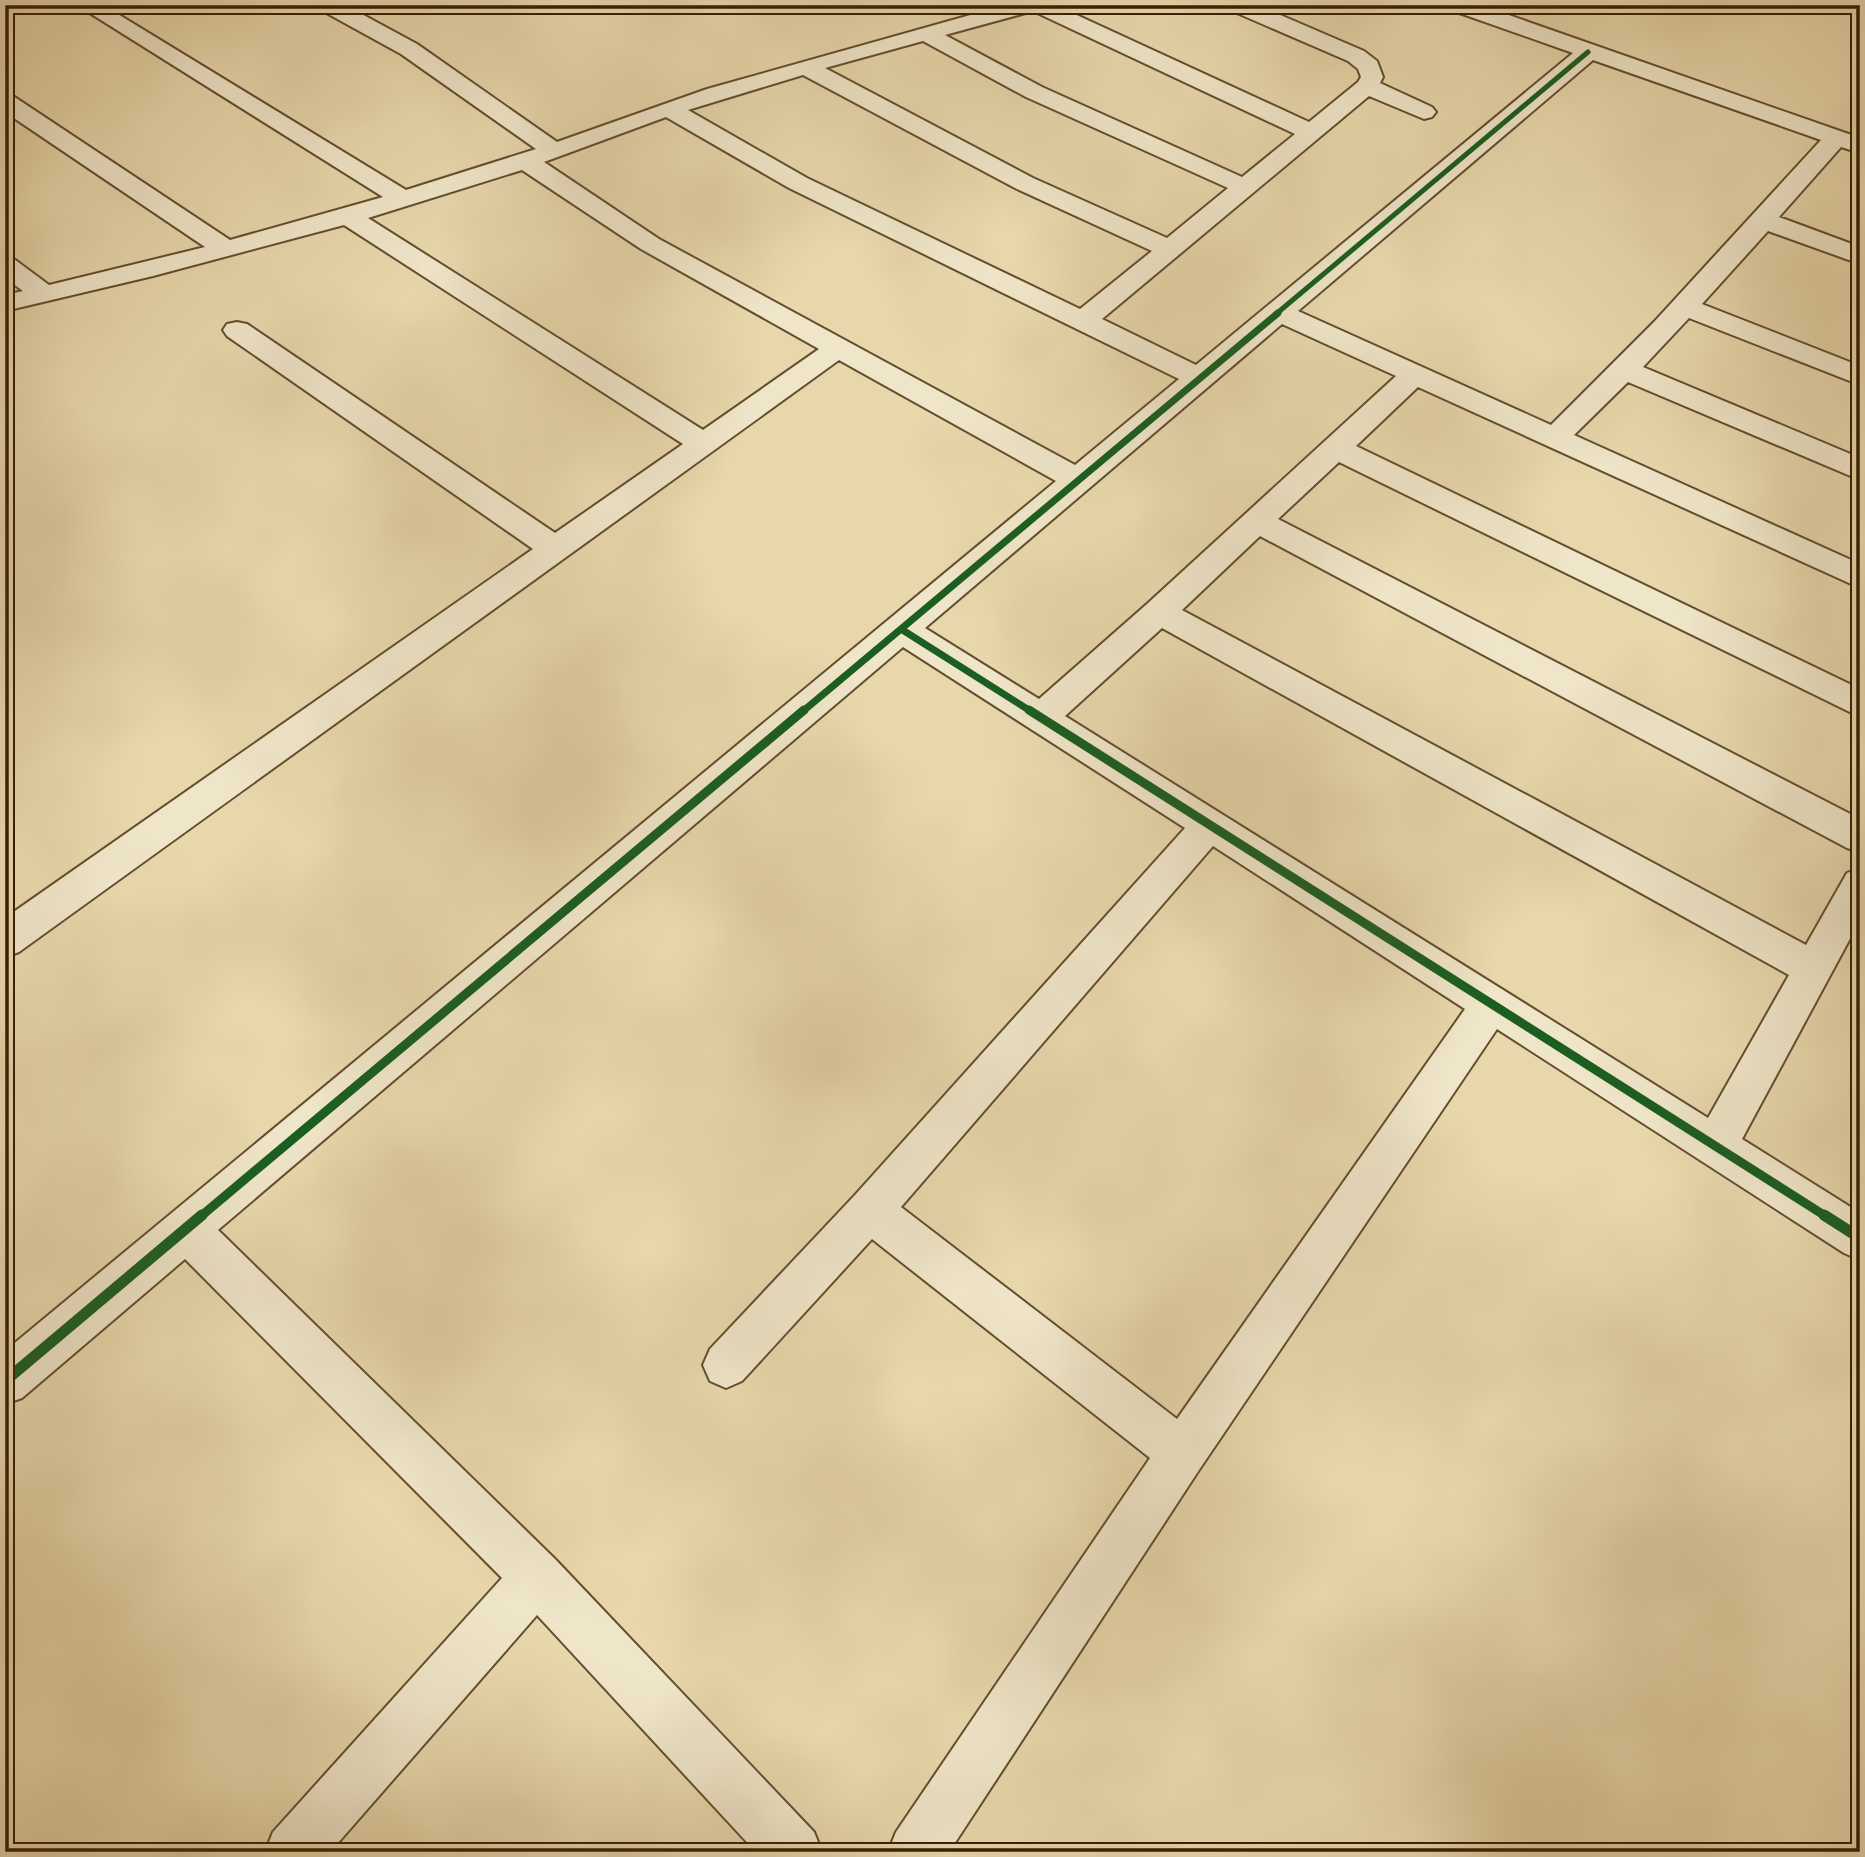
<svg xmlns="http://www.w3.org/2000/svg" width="1865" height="1857" viewBox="0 0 1865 1857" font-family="Alegreya,serif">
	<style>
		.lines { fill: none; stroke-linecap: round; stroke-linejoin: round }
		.street-casing { stroke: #644d2e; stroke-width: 4 }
		.street { fill: #efe5c8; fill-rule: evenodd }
		.cycleway-far3-casing { stroke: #efe5c8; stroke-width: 8 }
		.cycleway-far2-casing { stroke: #efe5c8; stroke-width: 10 }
		.cycleway-far1-casing { stroke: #efe5c8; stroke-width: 13 }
		.cycleway-casing { stroke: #efe5c8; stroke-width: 16 }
		.cycleway-far3 { stroke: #1b5e20; stroke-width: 5 }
		.cycleway-far2 { stroke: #1b5e20; stroke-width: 7 }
		.cycleway-far1 { stroke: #1b5e20; stroke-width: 9 }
		.cycleway { stroke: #1b5e20; stroke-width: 11 }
	</style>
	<rect width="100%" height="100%" fill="#e7d7ab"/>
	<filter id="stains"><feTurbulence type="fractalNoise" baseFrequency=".00286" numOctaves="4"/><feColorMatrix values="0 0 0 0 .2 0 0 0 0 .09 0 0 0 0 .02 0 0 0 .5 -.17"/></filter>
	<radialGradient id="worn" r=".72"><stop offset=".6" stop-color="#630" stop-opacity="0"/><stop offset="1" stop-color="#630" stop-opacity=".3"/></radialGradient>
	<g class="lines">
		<defs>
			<path id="street" d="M77 5H103L406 190 536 149 401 54 321 10 318 5H345L417 44 557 142 707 89 1006 5H1055L1309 122 1358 82 1361 77 1358 69 1348 61 1230 10 1227 5H1257L1364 51 1377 61 1383 77 1380 83 1432 107 1436 112 1432 117 1424 119 1369 96 1102 319 1196 365 1573 53 1451 10 1448 5H1480L1860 138V153L1841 147 1779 217 1860 247V264L1768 231 1702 304 1860 366V385L1689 318 1643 367 1860 458V480L1628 382 1574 435 1860 564V588L1418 387 1356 446 1860 689V717L1339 462 1278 519 1860 819V852L1847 848 1260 536 1182 610 1806 945 1847 873 1860 868V920L1742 1139 1860 1213V1260L1844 1253 1497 1029 1199 1470 949 1852H888L896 1832 1150 1458 872 1239 742 1381 726 1388 710 1381 703 1365 710 1349 855 1195 1185 828 903 647 218 1230 555 1559 814 1832 822 1852H756L537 1615 330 1852H265L273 1832 502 1578 185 1259 22 1398 5 1404V1351L1056 481 839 360 19 952 5 957V918L533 549 227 336 223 330 227 324 237 322 247 324 555 533 683 444 344 225 153 276 5 311V295L23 291 5 278V257L14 259 49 285 205 247 5 112V94L13 96 230 240 383 197ZM1033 11 1295 134 1242 177 1042 87 945 35ZM923 41 1026 97 1228 188 1167 238 1033 178 825 68ZM1593 60 1821 140 1654 322 1551 425 1298 311ZM803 75 1015 188 1152 251 1080 309 807 178 688 110ZM666 117 789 188 1179 379 1075 465 659 239 544 162ZM522 170 641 249 819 349 703 430 368 218ZM1282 324 1396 376 1147 604 1039 699 925 628ZM1162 628 1789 975 1708 1118 1065 716ZM1213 846 1465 1009 1177 1419 901 1207Z"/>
		</defs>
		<!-- street casing -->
		<use href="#street" class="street-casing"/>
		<!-- street -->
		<use href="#street" class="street"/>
		<defs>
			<path id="cycleway-far3" d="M1276 314 1588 52"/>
			<path id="cycleway-far2" d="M901 629 1032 712
				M802 712 1278 313"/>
			<path id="cycleway-far1" d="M1029 710 1827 1217
				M200 1217 804 710"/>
			<path id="cycleway" d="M1824 1215 1860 1238
				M5 1381 202 1215"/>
		</defs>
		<!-- cycleway-far3 casing -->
		<use href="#cycleway-far3" class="cycleway-far3-casing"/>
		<!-- cycleway-far2 casing -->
		<use href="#cycleway-far2" class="cycleway-far2-casing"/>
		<!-- cycleway-far1 casing -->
		<use href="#cycleway-far1" class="cycleway-far1-casing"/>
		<!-- cycleway casing -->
		<use href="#cycleway" class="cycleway-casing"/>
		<!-- cycleway-far3 -->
		<use href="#cycleway-far3" class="cycleway-far3"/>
		<!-- cycleway-far2 -->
		<use href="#cycleway-far2" class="cycleway-far2"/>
		<!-- cycleway-far1 -->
		<use href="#cycleway-far1" class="cycleway-far1"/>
		<!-- cycleway -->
		<use href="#cycleway" class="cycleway"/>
	</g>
	<!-- margin -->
	<rect width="1865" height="1857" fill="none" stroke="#e7d7ab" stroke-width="28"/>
	<rect x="7" y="7" width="1851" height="1843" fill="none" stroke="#381f04" stroke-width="3.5"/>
	<rect x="14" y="14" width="1837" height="1829" fill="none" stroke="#381f04" stroke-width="2"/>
	<rect width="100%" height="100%" filter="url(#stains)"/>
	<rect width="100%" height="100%" fill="url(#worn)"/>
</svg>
